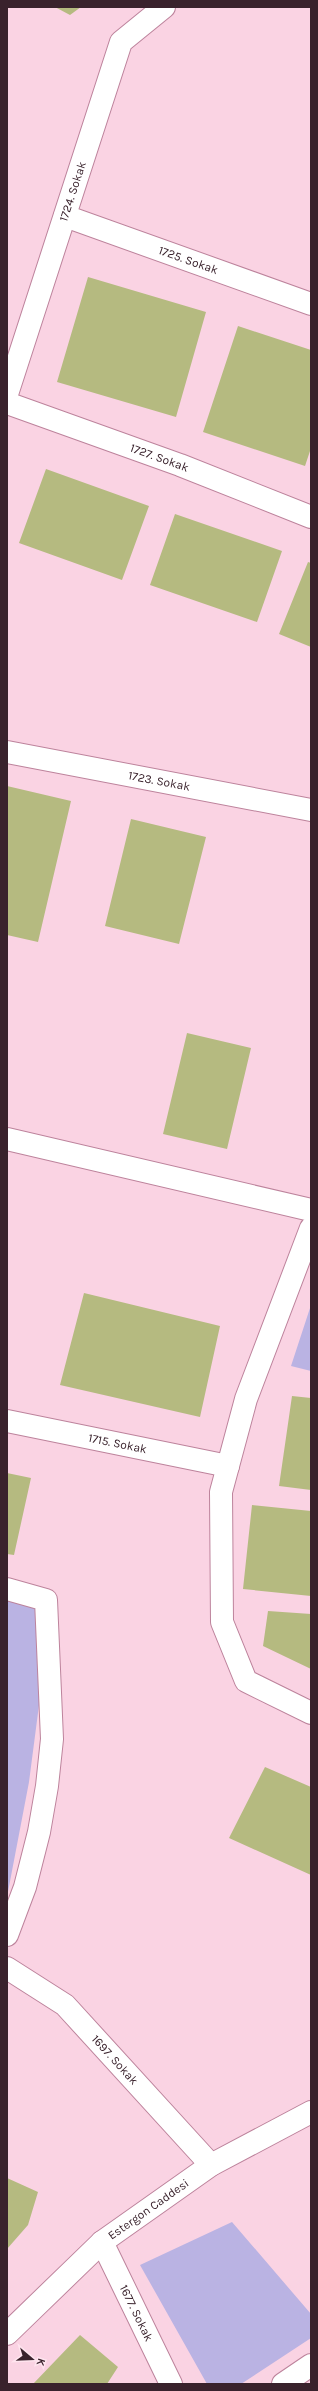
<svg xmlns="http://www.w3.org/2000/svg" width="318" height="2391" viewBox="0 0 318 2391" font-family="Karla,sans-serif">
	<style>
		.green { fill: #bab3e3 }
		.building { fill: #b5ba80 }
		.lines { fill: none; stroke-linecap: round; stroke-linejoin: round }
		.minor-casing { stroke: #bd839c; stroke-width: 24 }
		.tertiary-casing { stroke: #bd839c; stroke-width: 24 }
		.minor { stroke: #fff; stroke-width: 22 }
		.tertiary { stroke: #fff; stroke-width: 22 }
		.labels { text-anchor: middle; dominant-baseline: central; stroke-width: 4; stroke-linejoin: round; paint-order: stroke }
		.street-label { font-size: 12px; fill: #39222c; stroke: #ffe5ef }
	</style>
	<rect width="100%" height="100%" fill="#fad3e3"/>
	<!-- green -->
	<path class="green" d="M311 1305V1371L291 1366Z
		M7 1595 37 1601 45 1659 29 1782 7 1897Z
		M232 2222 311 2314V2338L241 2384H207L140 2265Z"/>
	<!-- building -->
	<path class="building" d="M55 7H81L70 15Z
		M88 277 206 312 176 417 57 382Z
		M238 326 311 350V448L305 466 203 432Z
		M46 469 149 506 122 580 19 543Z
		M175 514 282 551 257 622 150 585Z
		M308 562 311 563V647L279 634Z
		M7 786 71 801 38 942 7 935Z
		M131 819 206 837 179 944 105 926Z
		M187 1033 251 1048 227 1149 163 1134Z
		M84 1293 220 1326 200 1417 60 1385Z
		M292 1396 311 1398V1490L279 1486Z
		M7 1473 31 1478 14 1555 7 1554Z
		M252 1505 311 1511V1596L243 1589Z
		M268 1611 311 1614V1669L263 1646Z
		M265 1767 311 1787V1875L229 1838Z
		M7 2178 38 2192 28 2225 7 2249Z
		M80 2335 118 2367 107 2384H33Z"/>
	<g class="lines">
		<defs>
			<g id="minor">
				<path id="s1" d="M65 216 311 304"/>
				<path id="s2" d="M7 394 121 42 164 7"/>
				<path id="s3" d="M7 403 180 465 311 517"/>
				<path id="s4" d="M7 752 311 810"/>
				<path d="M7 1139 311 1210"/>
				<path d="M311 1228 246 1399 221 1492 222 1622 246 1681 311 1713"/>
				<path id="s5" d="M7 1421 228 1466"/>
				<path d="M7 1589 46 1600 52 1739 47 1786 39 1832 25 1887 7 1935"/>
				<path id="s6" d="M7 1968 65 2005 211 2165"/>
				<path id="s7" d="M102 2242 171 2384"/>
				<path d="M283 2384 311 2365"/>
			</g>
			<g id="tertiary">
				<path id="s8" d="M7 2334 102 2242 211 2165 311 2112"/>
			</g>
		</defs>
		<!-- minor casing -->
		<use href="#minor" class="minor-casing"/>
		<!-- tertiary casing -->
		<use href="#tertiary" class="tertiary-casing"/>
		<!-- minor -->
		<use href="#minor" class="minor"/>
		<!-- tertiary -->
		<use href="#tertiary" class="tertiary"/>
	</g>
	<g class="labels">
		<!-- street labels -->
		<g class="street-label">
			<text stroke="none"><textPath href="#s2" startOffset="213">1724. Sokak</textPath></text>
			<text stroke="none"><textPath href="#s1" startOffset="131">1725. Sokak</textPath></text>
			<text stroke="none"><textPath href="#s3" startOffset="162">1727. Sokak</textPath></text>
			<text stroke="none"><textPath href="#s4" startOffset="155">1723. Sokak</textPath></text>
			<text stroke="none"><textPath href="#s5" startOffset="113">1715. Sokak</textPath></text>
			<text stroke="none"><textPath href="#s6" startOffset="143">1697. Sokak</textPath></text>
			<text stroke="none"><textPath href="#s8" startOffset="189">Estergon Caddesi</textPath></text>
			<text stroke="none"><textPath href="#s7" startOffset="79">1677. Sokak</textPath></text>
		</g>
	</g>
	<!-- border -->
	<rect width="318" height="2391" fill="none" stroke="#39222c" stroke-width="16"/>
	<!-- north arrow -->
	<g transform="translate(32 2359) rotate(109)" stroke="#ffe5ef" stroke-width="3" paint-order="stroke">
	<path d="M0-3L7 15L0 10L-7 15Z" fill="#39222c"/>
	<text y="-6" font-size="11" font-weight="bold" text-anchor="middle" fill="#39222c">K</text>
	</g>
</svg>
